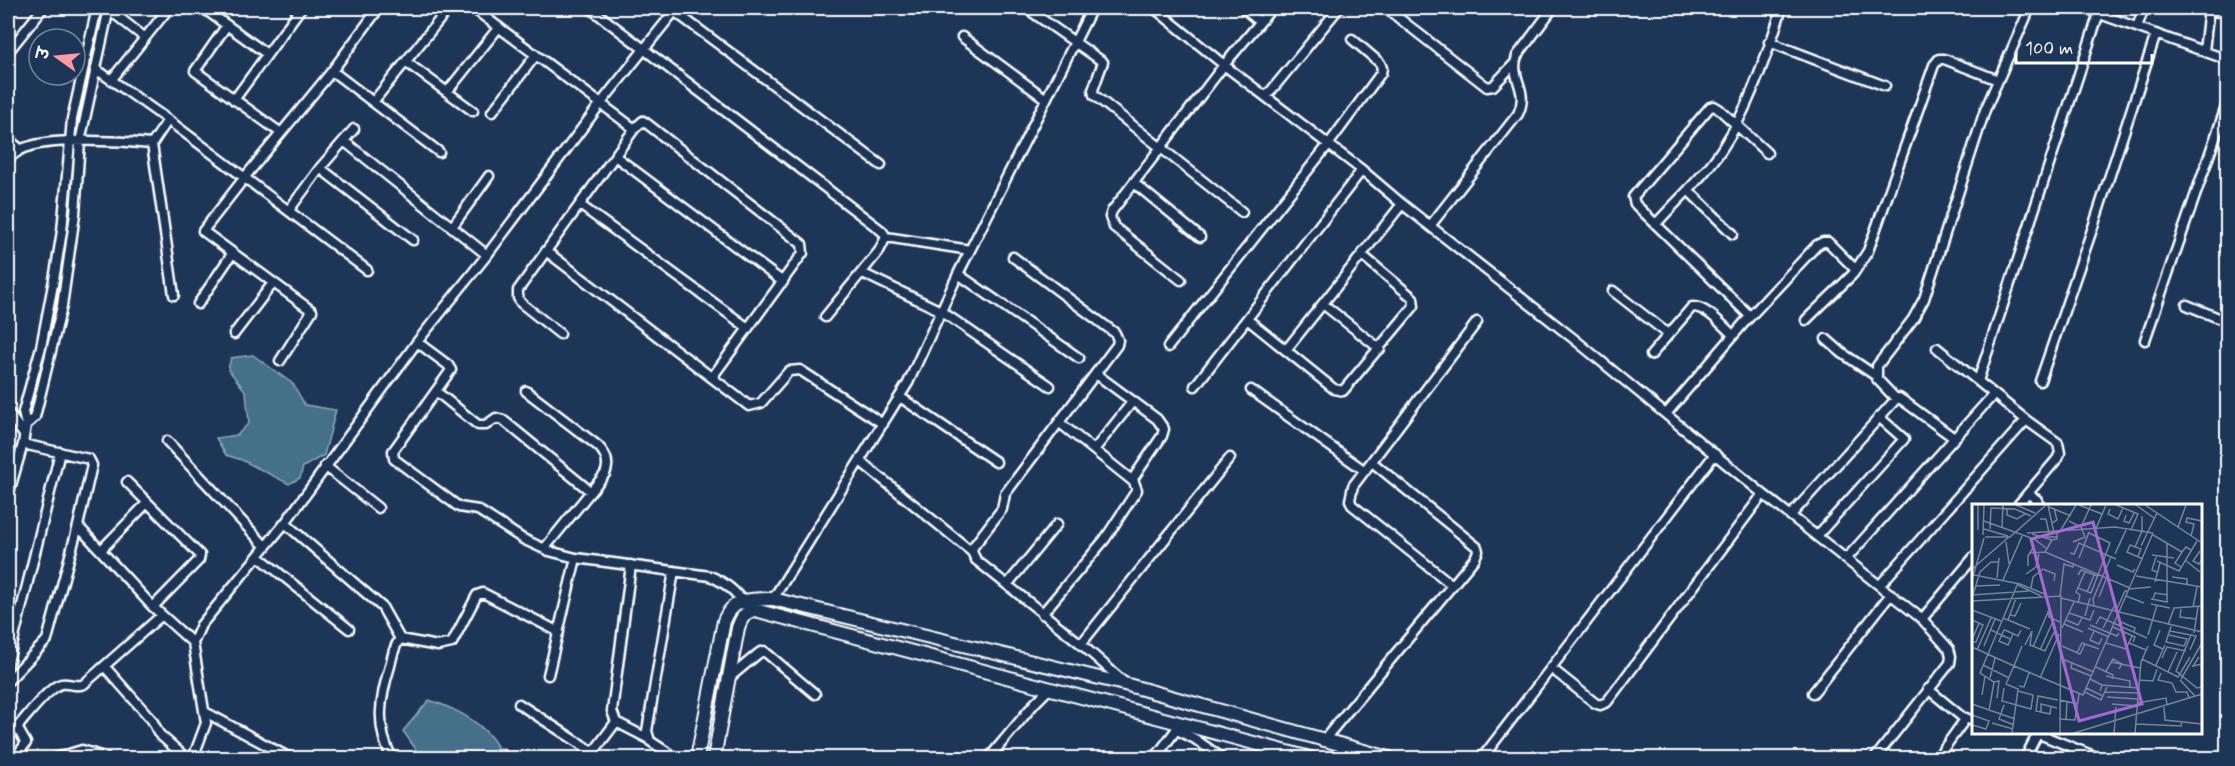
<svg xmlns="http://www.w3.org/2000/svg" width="2235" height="766" viewBox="0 0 2235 766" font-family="Mynerve,'Playpen Sans Deva',sans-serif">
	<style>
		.water { fill: #447089; stroke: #8fa9b8; stroke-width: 1.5 }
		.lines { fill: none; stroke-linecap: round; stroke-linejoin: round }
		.street-casing { stroke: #fff; stroke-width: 13 }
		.secondary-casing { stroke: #fff; stroke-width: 16 }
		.street { stroke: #1d3557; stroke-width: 8 }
		.secondary { stroke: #1d3557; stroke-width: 12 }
		.inset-road { fill: none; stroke: #77869a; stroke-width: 1.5 }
		.view { fill: #a36bd2; fill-opacity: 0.15; stroke: #a36bd2; stroke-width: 3 }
		.inset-edge { fill: none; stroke: #fff; stroke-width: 3 }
	</style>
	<rect width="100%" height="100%" fill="#1d3557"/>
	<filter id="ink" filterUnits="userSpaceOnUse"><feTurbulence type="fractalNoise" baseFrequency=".0167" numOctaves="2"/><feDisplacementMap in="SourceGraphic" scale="12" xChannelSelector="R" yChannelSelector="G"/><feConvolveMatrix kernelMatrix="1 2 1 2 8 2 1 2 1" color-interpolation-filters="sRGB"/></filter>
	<g filter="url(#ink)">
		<!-- water -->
		<path class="water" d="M253 355 293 384 305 405 336 410 324 455 303 467 300 478 289 484 242 460 226 455 216 438 237 435 249 423 246 392 228 369 231 358Z
			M429 700C454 708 483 722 497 746L491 758H422L403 731Z"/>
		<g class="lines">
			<defs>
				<path id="street" d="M107 8 144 37
					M203 8 267 54
					M473 8 632 127 635 128 643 121 646 123 802 244 803 253 713 376
					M590 8 882 231 886 237 970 250
					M1026 8 1103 62 1093 90 1094 95 1242 212
					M1154 8 1224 65 1362 170 1402 204 1574 339 1763 494 1922 619 1949 649 1951 656 1950 663 1875 758
					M1243 8 1260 22
					M1386 8 1487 87 1493 86 1514 64
					M2083 8 2228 60
					M2209 10 2228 14
					M674 11 881 165
					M227 25 195 71 281 133
					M2137 27 2144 8
					M962 37 1046 99
					M1769 42 1885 86
					M2204 51 2209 8
					M8 52 43 8
					M406 62 473 111
					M96 69 168 120 367 270
					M332 71 439 152
					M112 79 169 8
					M447 92 499 27
					M1266 97 1339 8
					M234 100 301 8
					M373 102 449 8
					M492 112 536 55
					M8 139 20 149
					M344 141 487 255
					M152 144 168 120
					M615 156 783 282
					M8 160C14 153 21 148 31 146 60 138 121 141 152 144L174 295
					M320 168 354 129
					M1134 183 1200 237
					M1688 190 1733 234
					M580 205 748 328
					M289 210 320 168 413 240
					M1656 224C1679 198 1707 174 1725 144 1749 108 1769 49 1782 8
					M1430 226 1518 114C1530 89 1509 79 1517 56L1550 12 1551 8
					M452 227 489 176
					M546 251 749 406 761 403 789 371 800 370 883 424
					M862 273 941 311 1050 386
					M958 274 1079 358
					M1181 280 1114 227 1110 217 1112 211 1224 65 1272 8
					M1613 291 1668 334
					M198 304 232 254
					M1323 304 1380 349
					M2187 305 2228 322
					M1750 316 1635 204 1633 197 1710 107 1714 106 1719 109 1767 153
					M825 317 879 251 886 237
					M1247 319 1334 389 1343 391 1414 306 1413 298 1362 255
					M1806 320 1853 274 1868 251 1934 65 1939 59H1944L1998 80
					M234 334 273 283
					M560 334 521 303 518 298V290L635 128
					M1826 339 1842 353 1876 376
					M2145 340 2228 101
					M417 342 448 365 451 370 393 451 394 459 459 507 478 510 523 539 549 551 576 558 710 576C726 583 735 591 746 605
					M1168 347 1328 145 1381 73 1382 68 1380 63 1352 39
					M1937 348 2026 420 2058 443 2060 453 2057 459 2018 505
					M1286 350 1402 204
					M1651 355 1692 307C1706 306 1723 326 1733 335
					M280 361 312 311 203 231 245 177 332 71 379 8
					M1096 374 1157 419 1164 429 1162 436 1132 480
					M1978 381 2099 13
					M2040 381 2094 224 2156 34
					M1195 386 1362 170
					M1251 390 1365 471
					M526 391 598 446C606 454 610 463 605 474L544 549
					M437 392 478 425H486L496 418 503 420 590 491
					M900 397 996 462
					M1896 399 1877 379V366L1913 319 1924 299 1985 110 2030 8
					M8 412 24 435
					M1666 414 1744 323 1817 245 1823 242H1828L1856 270
					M26 425 35 417 62 306 75 214 80 142 109 8
					M167 441 265 546
					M1094 450 1133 401
					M860 461 972 552 976 560 1081 644 1125 683
					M325 466 378 508
					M127 482 200 555 199 560 153 607
					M2028 493 2037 500 2039 505
					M8 496 23 444 26 425 23 412 41 347 55 274 62 231 72 119 97 8
					M1791 515 1896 399 1899 398 1905 402 1954 438
					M285 523 382 607 400 639
					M78 526 153 607 193 643
					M1817 536 1904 439 1879 417
					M101 550 147 503
					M972 552 973 547 1002 509 1005 494 1117 345 1118 340 1115 333 1013 257
					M258 556 349 629
					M1846 559 1994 394
					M631 565 612 711 616 722 649 739
					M674 571 647 731 650 741 676 758
					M1451 584 1352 505 1350 500 1353 486 1477 322
					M1007 585 1057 524
					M1880 585 2026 420
					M773 599 908 383 958 274 1092 8
					M1042 614 1105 539 1137 490 1134 482 1060 423
					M1922 619 1974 557
					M1081 644 1230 458
					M8 662 60 452
					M105 667 152 720 159 734 186 758
					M1551 668 1595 703 1600 705 1607 702 1763 494
					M548 675 576 558
					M729 678 759 653 764 651 815 694
					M8 681 47 640 78 526 92 465 89 459 23 444
					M1928 689 1962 717 1974 721
					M1813 693 1891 594
					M519 704 593 752
					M205 712 290 758
					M1177 730 1195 739 1222 758
					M2034 732 2099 758
					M1323 741 1475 558 1478 551 1477 547 1372 462
					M500 754 507 758
					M15 758 26 743 18 729 19 725C28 715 49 687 61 684 69 682 76 688 84 684L162 615
					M56 758 82 750 106 758
					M193 758 206 723 193 643 201 625 285 523 417 342 487 255 601 103 677 8
					M392 758C375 727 380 698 390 666 392 657 394 646 400 639L438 646 452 643 477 595 483 593 559 632
					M589 758 616 722
					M679 758 697 757
					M989 758 1034 704 1050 688
					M1155 758 1179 726
					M1482 758 1715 454
					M1937 758 1966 718
					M2025 758 2038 733"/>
				<path id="secondary" d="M697 758 724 621C733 598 751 599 773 599L1128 685 1389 758
					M714 758 738 628C741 619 745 611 755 610L1310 758"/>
			</defs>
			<!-- street casing -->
			<use href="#street" class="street-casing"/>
			<!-- secondary casing -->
			<use href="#secondary" class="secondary-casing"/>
			<!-- street -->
			<use href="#street" class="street"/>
			<!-- secondary -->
			<use href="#secondary" class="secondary"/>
		</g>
	</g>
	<!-- overview -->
	<g transform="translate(1972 504)">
		<rect width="230" height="230" fill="#1d3557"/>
		<path class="inset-road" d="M44 1 63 9M76 1 82 29M107 1 130 10M144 1 166 10 159 26M164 1 182 14M173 1 230 39M77 3 99 12M35 4V11L45 15 53 10M138 5 136 10 146 15 151 4M154 11 152 17 157 19 162 9M68 15H74L77 29M12 17 62 35 74 44M97 17 109 23 113 33 101 38M80 19 85 16 82 4M30 23 31 1M109 23 119 1M206 23 214 1M12 25 36 32M18 25 19 4 43 5 59 12M6 26V1M123 27 134 1M55 29 143 23 181 29M87 29 104 1M60 30 80 36 85 35V29M152 30 143 50 154 26M11 31 12 1M181 31 210 48M219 32 222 20 214 18 215 14 230 17M13 33H38L74 1M66 33H85M34 38 37 60M169 42 185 9M163 43 170 27V12M228 47 221 57 227 60 230 56M73 48 158 84M58 49 73 48 80 36M98 49 102 50 107 39 144 55M180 51 202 54M166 52 169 45 158 41 155 48 171 55M184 53 180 66 185 68M107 54 117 28M213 56 228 68M185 57 207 67 225 37M145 61 161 68 163 65M56 62V52L62 42 58 36M209 63 203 59 210 48 214 43 219 46M0 65 37 33M54 70 64 63 67 50M2 71 48 80 75 91M106 71 109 66 125 72M164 72 230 83M200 73 215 75V82M25 74 27 54M0 76 12 34M31 76 50 32M183 78 188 59M46 81 69 92M4 82 28 81M59 84 61 73 71 65 83 70 82 77M106 84 119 89 138 39 117 29M157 85 179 83M115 88 122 71M0 91 57 87M1 91 8 68 19 58H27M88 92 92 60 101 63 102 59M154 92 172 99M127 93 135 73M89 94 230 128M179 95 195 98V40M181 95 183 89 196 91M0 97 89 92 88 229M106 99 108 91 104 88 113 68M179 100 198 104M122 102 121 95 139 53M221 103 225 83M209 105 208 113 224 115M0 106 29 117M144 107 153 87H156M97 109 118 116 122 106M38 111 43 112 49 99M113 112 118 94M31 114 58 125M0 116 11 121 4 138H0M36 116 44 94M94 116 106 121 110 114M92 120 111 128M124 120 128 113 175 134M118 121 145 132 147 129M147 121 149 118 163 124 162 128M196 121 202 104 230 102M141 123 163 133 161 138M90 124 102 98M116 124 137 133M131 124 144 99M19 126 38 135M188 126 182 141 191 145M122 127 118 136 127 140 130 134M198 127 224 132 218 146M222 129 226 103M41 130 36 141 27 137 32 126H33L46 132 49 126M176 131 185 101M197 131 215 135 212 142 194 138 199 122M219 131 204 167 225 184 230 183M0 136 7 119M134 139 154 145 160 132M157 139 174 146M53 141 60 127 58 141 73 147 82 128M12 142 23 115M90 142 108 150 113 140M0 143 42 162 34 180 46 185 40 229M61 143 76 108 77 113 88 118M5 146 19 114M68 146 82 115M105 149 110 139 127 145M227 153 221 162 230 160M88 154 122 168M190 154 195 143 214 147M170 155 206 173 218 153M139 158 168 164M100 159 99 164 119 172M11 161 37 174M184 161 193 141M42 162 111 191 181 29M42 162 50 142M124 163 141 171 140 175M134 167 141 155 150 160 147 165M196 168 205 148M189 169 186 176 200 179M134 172 158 177V183M18 174 23 154M68 174 87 130M118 175 130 181 128 187M209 175 230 139M167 176 181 177 185 165M208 176 223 192M22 178 27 177 25 194M200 179 204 188H215L217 194M130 181 166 184M47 182 52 183 57 169M32 184 30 197 59 205 61 191 46 187M114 184 131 192M113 188 129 196 135 183M133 188 166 189M10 191 13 172M135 193 165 195M88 196 106 200M165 199 194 194 195 201M0 200 43 215M140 200 165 202M32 201 27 215 42 221M79 202 78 210 64 207 66 192 86 196M192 203 193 216 230 220M17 207 22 178 8 169 46 79M69 208V200L85 204M0 211 17 217 14 225 0 221M87 215 103 216 107 190M94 216 95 198M20 219 41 225M164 220 209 222 210 218M102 229 230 190M142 229 144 203M163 229 169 158 176 142"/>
		<path class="view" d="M121 18 170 200 107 217 59 35Z"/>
		<rect width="230" height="230" class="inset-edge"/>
	</g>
	<!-- margin -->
	<rect width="2235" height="766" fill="none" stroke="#1d3557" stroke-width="30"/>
	<rect x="15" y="15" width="2205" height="736" fill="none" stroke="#fff" stroke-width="2" filter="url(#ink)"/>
	<!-- north arrow -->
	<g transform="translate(57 57) rotate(285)"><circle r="28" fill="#1d3557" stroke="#77869a" stroke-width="1.5"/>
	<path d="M0-4.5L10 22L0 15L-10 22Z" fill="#ff9aa2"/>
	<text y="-9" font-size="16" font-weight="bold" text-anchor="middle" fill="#ffffff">उ</text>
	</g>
	<!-- scale -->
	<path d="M2016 54v9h136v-9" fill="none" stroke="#ffffff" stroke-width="3"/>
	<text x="2025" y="54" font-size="18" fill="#ffffff" stroke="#1d3557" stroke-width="4.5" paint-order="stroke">100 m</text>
</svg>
